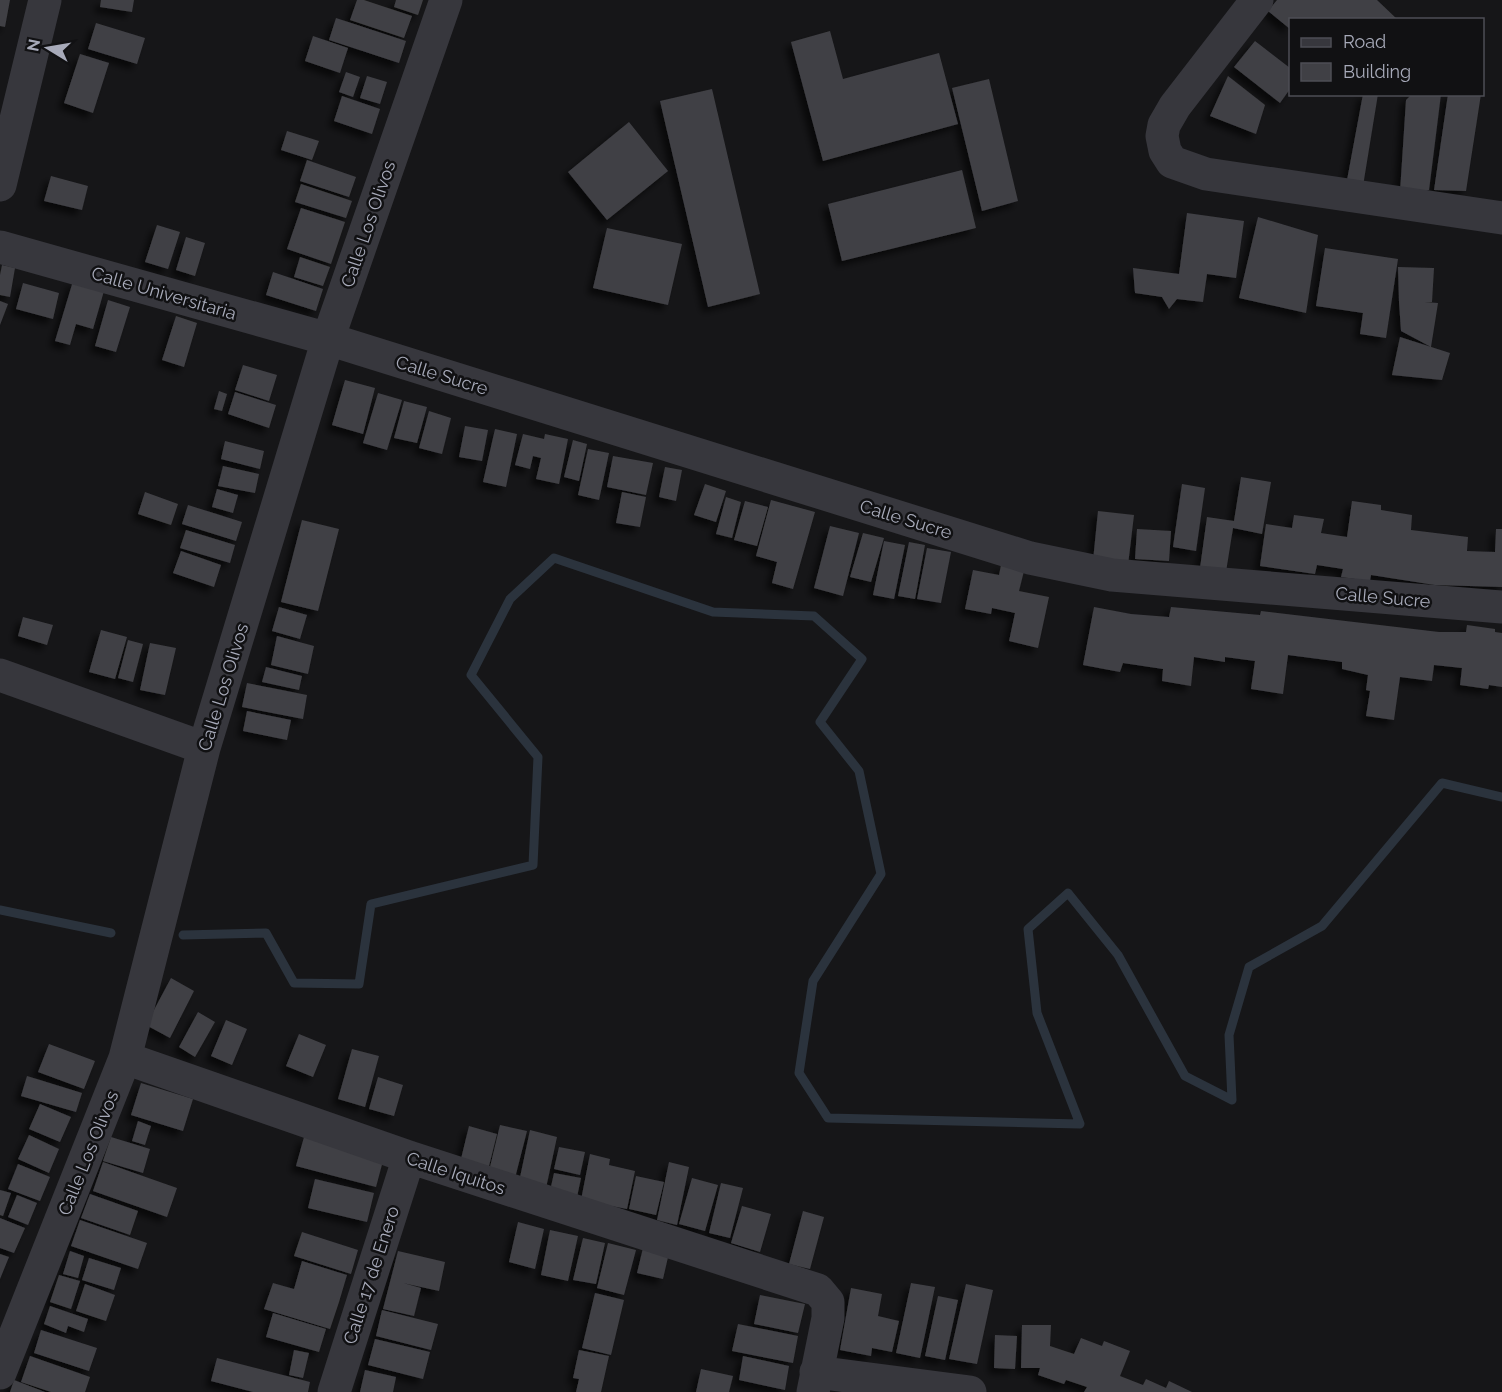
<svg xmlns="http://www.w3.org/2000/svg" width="1502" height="1392" viewBox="0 0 1502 1392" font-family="Raleway,sans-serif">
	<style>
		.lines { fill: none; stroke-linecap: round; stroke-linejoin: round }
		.stream { stroke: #2b333d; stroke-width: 9 }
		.building { fill: #404045; filter: url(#shadow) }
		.minor { stroke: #37373d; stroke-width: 33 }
		.labels { text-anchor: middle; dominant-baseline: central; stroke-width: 5; stroke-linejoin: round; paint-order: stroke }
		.street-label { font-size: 18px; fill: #a7aab9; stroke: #111113 }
	</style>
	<defs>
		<filter id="shadow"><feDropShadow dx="-5.5" dy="5.5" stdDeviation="3" flood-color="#0009"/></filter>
	</defs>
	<rect width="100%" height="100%" fill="#161618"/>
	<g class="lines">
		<!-- stream -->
		<path class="stream" d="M0 910 111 933
			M183 935 266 933 294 983 359 984 371 904 533 865 538 757 471 675 510 599 554 558 713 612 814 616 862 659 820 722 859 771 881 874 813 981 799 1073 828 1118 1080 1124 1037 1013 1028 929 1068 893 1118 955 1185 1076 1232 1100 1229 1035 1249 967 1322 926 1442 783 1502 797"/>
	</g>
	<!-- building -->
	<path class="building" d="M0 0H10L5 27 0 26Z
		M101 0H134L132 12 100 7Z
		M357 0H364L412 16 404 38 350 20Z
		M396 0H423L418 15 394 7Z
		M1277 0H1377L1398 20H1290V29L1268 11Z
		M336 18 406 41 399 63 329 40Z
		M96 23 145 38 137 64 88 49Z
		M830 31 843 79 939 53 958 124 823 161 791 42Z
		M313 36 348 48 340 73 305 61Z
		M1255 41 1290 68V89L1280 103 1234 67Z
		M80 54 109 63 93 113 64 103Z
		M346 72 360 77 353 97 339 92Z
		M367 76 387 82 380 104 360 98Z
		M1228 76 1265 105 1256 134 1210 116Z
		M989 79 1018 201 982 211 952 88Z
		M712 89 760 294 708 307 660 101Z
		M1363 94H1378L1363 186 1347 180Z
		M1412 94H1441L1429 190 1400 192 1406 100Z
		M1448 94H1481L1466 191 1434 190Z
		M342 96 380 109 372 134 334 121Z
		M629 122 668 171 607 220 568 172Z
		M287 131 319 141 312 160 281 150Z
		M307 160 356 177 349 197 300 181Z
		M962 170 976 228 842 261 828 204Z
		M51 176 88 186 82 210 44 201Z
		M301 184 352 201 346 218 295 202Z
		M301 208 345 222 331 264 287 249Z
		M1187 213 1244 221 1236 278 1207 274 1203 302 1177 299 1169 309 1162 297 1135 293 1133 268 1179 274Z
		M1258 217 1318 235 1306 313 1239 298Z
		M157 225 180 232 168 269 145 262Z
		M607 228 682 244 668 305 593 288Z
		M186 237 205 243 195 276 176 270Z
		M1325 248 1398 259 1386 338 1360 334 1363 313 1316 306Z
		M300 257 330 267 323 286 294 277Z
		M2 265 15 268 10 297 0 295V275Z
		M1398 267 1434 268 1432 302H1425L1438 303 1431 347 1401 331 1399 302Z
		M273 272 323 289 316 311 266 295Z
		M73 281 104 291 93 329 76 324 70 345 55 341Z
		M23 283 59 293 53 319 16 309Z
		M108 300 130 307 116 352 95 346Z
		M0 301 8 304 0 325Z
		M176 316 197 323 184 367 162 360Z
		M1400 337 1450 353 1442 380 1392 375Z
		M243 365 277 375 269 401 235 390Z
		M345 380 375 388 363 434 332 425Z
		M219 391 227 394 222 411 214 409Z
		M235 392 276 405 269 428 228 414Z
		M378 393 402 400 387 450 363 443Z
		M404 401 427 407 417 443 394 438Z
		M429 411 451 418 442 454 419 448Z
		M465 426 488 430 482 461 459 457Z
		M495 429 517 434 506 487 483 482Z
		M523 434 544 439 545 434 568 439 559 484 536 479 541 458 533 456 530 469 515 465Z
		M573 440 587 444 579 481 564 477Z
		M225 441 264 451 260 469 221 459Z
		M588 449 609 453 599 500 578 495Z
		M613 456 653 463 646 495 607 487Z
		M223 466 259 474 255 493 218 486Z
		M665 467 682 470 676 501 659 497Z
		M1241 477 1271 482 1262 534 1233 528 1226 572 1200 568 1207 517 1234 521Z
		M705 484 726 491 716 522 694 515Z
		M1182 484 1205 488 1196 551 1173 547Z
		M217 489 238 495 233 513 212 507Z
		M145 492 178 504 171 525 138 514Z
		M622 492 646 497 640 527 616 523Z
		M726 497 741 502 732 538 716 534Z
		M771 500 815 512 793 589 772 583 777 562 756 556Z
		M745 501 768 507 757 546 734 540Z
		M1352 501 1381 505V510L1412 515 1411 530 1468 537 1467 551 1495 552 1496 529H1502V587L1435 585 1371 575 1370 581 1341 577 1343 569 1317 565 1315 574 1260 566 1266 524 1292 528 1294 515 1324 519 1321 533 1347 537Z
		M188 505 242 522 236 541 182 524Z
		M1098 511 1134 515 1128 565 1093 561Z
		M302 520 339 529 318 611 281 602Z
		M830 526 859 533 843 596 814 588Z
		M1137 529 1171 531 1169 561 1135 559Z
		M186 530 235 545 230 563 180 548Z
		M863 533 884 538 871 582 850 577Z
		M884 541 905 545 894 599 873 595Z
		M909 542 925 545 915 599 898 596Z
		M927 548 951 552 941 603 917 599Z
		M181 551 221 565 214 587 173 573Z
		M1001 565 1024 571 1019 591 1049 597 1038 648 1009 641 1015 613 992 608 991 614 965 609 973 570 999 575Z
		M279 607 307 615 300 639 272 631Z
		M1094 607 1131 614 1169 617 1171 607 1260 615 1261 611 1439 632H1466L1467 625 1495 629V632L1502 633V687L1489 685 1488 689 1460 685 1462 668 1434 665 1432 681 1400 677 1394 720 1366 716 1370 691 1366 690 1368 675 1342 669V662L1288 655 1283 694 1251 689 1255 661 1225 657V662L1194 657 1191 686 1162 681 1163 669 1123 663 1120 672 1083 665Z
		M23 617 53 625 47 645 18 636Z
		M101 630 127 637 115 679 89 672Z
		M277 636 314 646 308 674 271 665Z
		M128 640 143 644 133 682 118 678Z
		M150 643 176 648 165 695 140 690Z
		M266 667 302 676 299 690 262 682Z
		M247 683 307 695 303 719 242 707Z
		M247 711 291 720 287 740 243 731Z
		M171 978 194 991 170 1038 146 1025Z
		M198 1012 215 1022 195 1057 179 1047Z
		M226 1020 247 1029 232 1065 211 1056Z
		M299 1034 326 1045 313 1077 286 1066Z
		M49 1044 95 1061 84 1089 38 1072Z
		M352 1049 379 1056 365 1107 338 1099Z
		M27 1076 82 1093 76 1112 21 1096Z
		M378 1077 403 1085 394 1116 369 1109Z
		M141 1083 193 1099 183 1131 131 1115Z
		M40 1104 71 1117 60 1142 29 1129Z
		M138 1121 151 1126 145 1145 132 1141Z
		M500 1125 527 1131 515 1178 489 1171Z
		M469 1126 497 1134 488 1170 460 1163Z
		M530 1130 557 1137 546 1188 519 1182Z
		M29 1135 59 1149 49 1173 18 1159Z
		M111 1137 150 1149 143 1173 103 1161Z
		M304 1137 384 1157 376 1187 296 1166Z
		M559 1147 585 1152 580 1175 554 1169Z
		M590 1154 610 1159 609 1165 635 1171 627 1209 581 1200Z
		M103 1162 177 1188 167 1217 93 1191Z
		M669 1162 689 1167 677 1225 657 1220Z
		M18 1164 50 1177 40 1201 8 1189Z
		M554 1173 581 1178 577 1197 550 1191Z
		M636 1176 664 1182 656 1215 629 1209Z
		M692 1178 718 1185 705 1231 679 1224Z
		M315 1179 374 1193 367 1222 308 1208Z
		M721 1183 743 1188 730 1238 709 1233Z
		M0 1190 11 1193 3 1216 0 1215Z
		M90 1194 138 1211 130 1235 81 1218Z
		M17 1195 37 1203 28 1225 8 1217Z
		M742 1206 771 1214 760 1252 731 1243Z
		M803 1211 824 1217 810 1269 789 1264Z
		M0 1218 25 1228 14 1253 0 1248Z
		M80 1220 147 1243 138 1269 71 1246Z
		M518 1222 544 1229 535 1269 509 1262Z
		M550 1230 578 1236 568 1281 541 1275Z
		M302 1232 358 1250 351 1274 294 1256Z
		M583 1238 605 1243 596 1284 573 1280Z
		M608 1243 636 1250 624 1295 597 1288Z
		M643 1248 669 1253 663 1279 637 1273Z
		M70 1251 84 1256 78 1278 63 1274Z
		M398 1251 445 1262 439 1291 403 1283 421 1288 414 1316 383 1309Z
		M0 1254 9 1257 0 1279Z
		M89 1258 121 1268 114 1290 82 1280Z
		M302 1261 347 1275 339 1302 317 1295 339 1302 330 1329 264 1309 273 1283 294 1289Z
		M59 1275 80 1281 71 1309 50 1302Z
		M911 1283 935 1287 920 1358 896 1353Z
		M85 1284 115 1295 106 1321 76 1311Z
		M966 1284 993 1290 977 1364 949 1359Z
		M851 1288 882 1294 878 1316 899 1321 892 1352 872 1348 871 1356 840 1350Z
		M595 1293 624 1300 611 1355 582 1348Z
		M760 1295 805 1304 798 1333 754 1324Z
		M938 1296 958 1300 945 1360 925 1356Z
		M50 1306 88 1319 84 1332 68 1326 66 1333 44 1324Z
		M382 1310 438 1324 431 1350 376 1336Z
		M273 1313 326 1329 319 1352 266 1337Z
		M738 1324 798 1336 793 1363 732 1351Z
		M1022 1325H1051L1050 1346 1074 1354 1081 1338 1102 1346 1104 1341 1130 1351 1120 1376 1143 1385 1146 1379 1166 1388 1169 1381 1192 1392H1084L1087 1387 1066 1380 1064 1384 1038 1375 1040 1368H1021Z
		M41 1330 97 1348 89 1371 34 1353Z
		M995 1335 1017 1336 1015 1369 994 1368Z
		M375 1339 430 1352 423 1379 368 1365Z
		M294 1350 309 1353 303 1378 289 1375Z
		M579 1350 609 1356 601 1392H576L579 1379 573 1378Z
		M30 1356 90 1377 85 1392H51L21 1382Z
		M743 1356 789 1366 785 1390 739 1380Z
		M217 1358 310 1382 308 1392H253L211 1381Z
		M701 1369 733 1376 729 1392H696Z
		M365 1370 396 1377 393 1392H360Z
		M14 1380 45 1392H10Z"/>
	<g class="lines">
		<!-- minor -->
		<path class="minor" d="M1257 0 1175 106 1164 125 1162 136 1165 151 1172 162 1206 174 1502 218
			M0 185 45 0
			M0 247 328 339 1030 558 1112 575 1502 607
			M0 675 204 748
			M125 1058 409 1157 818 1290 828 1302V1318L813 1392
			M816 1372 970 1392
			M0 1373 125 1058 204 748 328 339 446 0
			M334 1392 409 1157"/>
	</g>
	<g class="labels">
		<!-- street labels -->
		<g class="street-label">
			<text transform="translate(368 224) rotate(-71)">Calle Los Olivos</text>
			<text transform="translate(164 293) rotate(16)">Calle Universitaria</text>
			<text transform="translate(442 375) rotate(17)">Calle Sucre</text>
			<text transform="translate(906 519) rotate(17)">Calle Sucre</text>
			<text transform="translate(1383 597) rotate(5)">Calle Sucre</text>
			<text transform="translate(223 687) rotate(-73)">Calle Los Olivos</text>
			<text transform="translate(88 1153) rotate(-68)">Calle Los Olivos</text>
			<text transform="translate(456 1173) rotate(18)">Calle Iquitos</text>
			<text transform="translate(371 1275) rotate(-72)">Calle 17 de Enero</text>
		</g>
	</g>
	<!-- legend -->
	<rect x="1289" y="18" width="195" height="78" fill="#111113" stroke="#4d4e55" stroke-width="1.5"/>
	<rect x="1301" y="38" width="30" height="9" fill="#37373d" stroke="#4d4e55" stroke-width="1.5"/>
	<text x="1343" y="48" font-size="18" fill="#a7aab9">Road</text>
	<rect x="1301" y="63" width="30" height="18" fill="#404045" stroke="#4d4e55" stroke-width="1.5"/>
	<text x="1343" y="78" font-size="18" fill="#a7aab9">Building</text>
	<!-- north arrow -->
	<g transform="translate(48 48) rotate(281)" stroke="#111113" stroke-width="4.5" paint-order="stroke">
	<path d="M0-4.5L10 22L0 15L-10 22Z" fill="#a7aab9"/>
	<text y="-9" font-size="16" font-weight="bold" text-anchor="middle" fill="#a7aab9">N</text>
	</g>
</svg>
